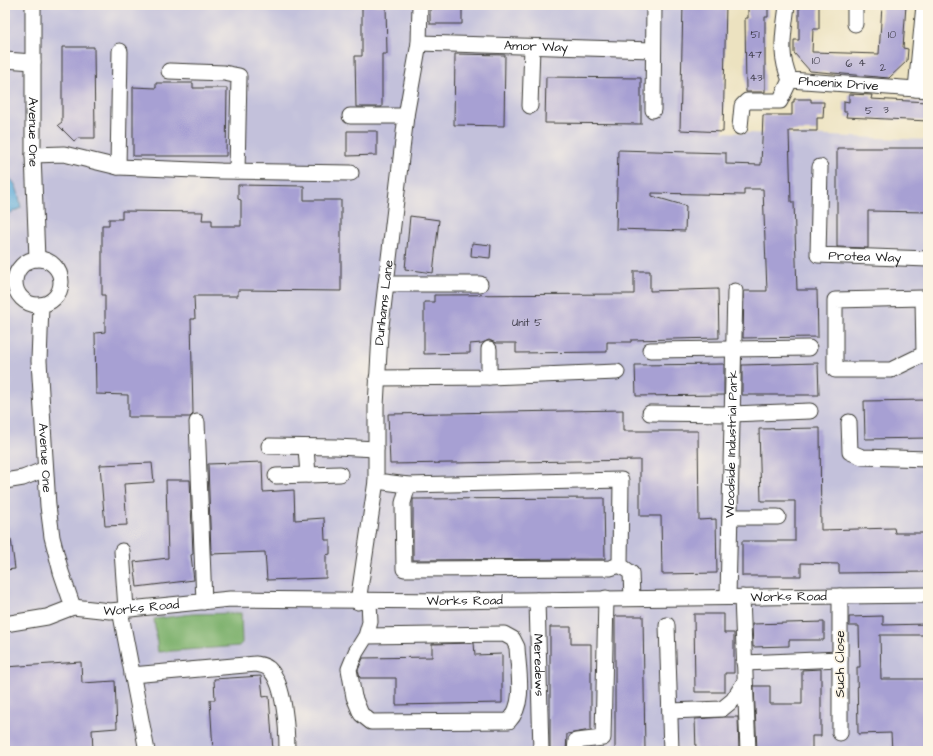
<svg xmlns="http://www.w3.org/2000/svg" width="933" height="756" viewBox="0 0 933 756" font-family="'Architects Daughter',sans-serif">
	<style>
		.industrial { fill: #c3c1db }
		.forest { fill: #7bb06c; stroke: #4c6644 }
		.water { fill: #64aedc; stroke: #40657c }
		.building { fill: #a7a0d3 }
		.lines { fill: none; stroke-linecap: round; stroke-linejoin: round }
		.minor-casing { stroke: #3b3a35; stroke-width: 17 }
		.minor { stroke: #fff; stroke-width: 15 }
		.labels { text-anchor: middle; dominant-baseline: central; stroke-width: 3.5; stroke-linejoin: round; paint-order: stroke }
		.number-label { font-size: 11px; fill: #3f3d4a }
		.street-label { font-size: 13px; fill: #1c1c1c; stroke: #fcf5e5 }
	</style>
	<rect width="100%" height="100%" fill="#fcf5e5"/>
	<filter id="ink" filterUnits="userSpaceOnUse"><feTurbulence type="fractalNoise" baseFrequency=".025" numOctaves="2"/><feDisplacementMap in="SourceGraphic" scale="8" xChannelSelector="R" yChannelSelector="G"/><feConvolveMatrix kernelMatrix="1 2 1 2 8 2 1 2 1" color-interpolation-filters="sRGB"/></filter>
	<filter id="wash" filterUnits="userSpaceOnUse"><feTurbulence type="fractalNoise" baseFrequency=".012" numOctaves="4" result="noise"/><feDisplacementMap in="SourceGraphic" scale="16" xChannelSelector="R" yChannelSelector="G"/><feGaussianBlur stdDeviation="0.9" result="paint"/><feColorMatrix in="noise" values="0 0 0 0 0 0 0 0 0 0 0 0 0 0 0 0 0 1.4 0 .05"/><feComposite in="paint" operator="in"/></filter>
	<g filter="url(#wash)">
		<rect width="100%" height="100%" fill="#ece2c0"/>
		<!-- industrial -->
		<path class="industrial" d="M5 5H726L723 132 928 140V751H5Z"/>
		<!-- forest -->
		<path class="forest" d="M241 613 242 643 239 646 158 652 154 619 192 614Z"/>
		<!-- water -->
		<path class="water" d="M5 176C18 180 19 197 21 208L8 214 7 233 5 239Z"/>
		<g id="blocks">
			<!-- building -->
			<path class="building" d="M362 5H386L387 54H382V107H356L355 56H362Z
				M430 5H462V24H430Z
				M683 5H726L723 132 680 130Z
				M748 5H768V17H765V92H746L745 18H748Z
				M801 5H819V29H813L812 52 879 54 882 5H906L903 48 908 49 907 61 889 78 810 71 794 53V40H799V8H801Z
				M62 47H94L95 138H78L74 141 58 125 62 122Z
				M455 54 505 55 504 126 454 125Z
				M546 77 641 78V124L545 123Z
				M156 83H193V88H227L226 156H133V87L156 88Z
				M849 94 872 95 871 99 928 102V121L846 117 847 112H844V101L849 102Z
				M794 99H811V102H824L823 118H817V131H789L791 202H794L797 290H817L818 337 743 338 744 291H767L763 189H744V195L652 193V196L686 206 685 231 616 229 618 150 726 153V164L761 165 763 115H792V102H794Z
				M347 131H377V155L347 156Z
				M837 148H928V212L868 211V248L837 247Z
				M238 185 304 186V200H341V291L238 290V296H194L195 319H191L193 414 190 417H128V395L96 394 95 333 105 332V295H102V225H109V219H122V211L203 212 202 220H212V226H241V200L238 199Z
				M410 216 439 220 433 273 405 269Z
				M472 243 491 245 490 258 471 256Z
				M634 271H650V291L718 289 719 338 631 340V342H607V352L516 353V343H496L489 340 482 343 470 344V353L424 354V302H434V295L634 294Z
				M818 363 819 395H742V365Z
				M724 364V395L636 396 635 365Z
				M926 400 927 438 865 439 864 401Z
				M623 410V431H698L699 520 716 519 717 573 662 574 661 516H640V460L390 464 388 414Z
				M820 428 821 530 894 528 895 533H928V572L839 573V564L801 563V576H742V541H795V501H761L759 429Z
				M262 462 263 492 294 490 295 520 324 518 325 540H330V554L326 555V578L267 580 265 552 211 554 208 464Z
				M152 463 154 482 124 484 127 525 105 526 100 465Z
				M166 480H190L193 554 191 555 194 580 137 587 134 562 168 558Z
				M604 498 605 559 413 560V499Z
				M11 539 15 569 5 570V540Z
				M694 614H724V633H734V673H725V692H695Z
				M615 616H643L645 751H615Z
				M883 616V625L927 624V635H880L881 679H928V751H892L891 733 858 734 857 667H860L859 626H849V617Z
				M824 622V640H789V646L753 647 752 624Z
				M550 627H571V644H591V730L567 734 566 751H550Z
				M474 643 475 655 502 654V703L396 705V678H360L358 670 363 658 432 657V644Z
				M81 662 82 683 115 681 117 728 92 730 93 751H5V667Z
				M821 669V736H812V751H757L754 686H770V704H802V670Z
				M261 676 263 697 269 696 273 751H213L210 700H215L214 679Z
				M724 717H738L739 751H696L695 719Z"/>
		</g>
	</g>
	<g filter="url(#ink)">
		<use href="#blocks" fill-opacity="0" stroke="#3b3a35" stroke-width="1"/>
		<g class="lines">
			<defs>
				<g id="minor">
					<path id="s1" d="M33 5V155L37 259"/>
					<path id="s2" d="M787 5C784 33 778 53 790 80L916 89"/>
					<path d="M924 5 916 89 928 90"/>
					<path d="M855 24V5"/>
					<path id="s3" d="M419 43 653 50"/>
					<path d="M5 60 33 62"/>
					<path d="M169 71 224 73 239 76 237 171"/>
					<path d="M530 106 532 47"/>
					<path d="M653 110 654 5"/>
					<path d="M350 116H406"/>
					<path d="M740 127 742 106 747 101H780L790 80"/>
					<path d="M33 155 64 154 118 167 221 171 351 173"/>
					<path d="M118 167 120 51"/>
					<path id="s4" d="M820 167 818 255 928 259"/>
					<circle cx="38" cy="282" r="23"/>
					<path d="M386 284H480"/>
					<path id="s5" d="M41 305 39 361 48 506 52 537 61 572 73 607"/>
					<path d="M650 350 809 348"/>
					<path d="M924 354 923 298 835 300V370H891L924 354H928"/>
					<path d="M489 377 617 372"/>
					<path d="M377 378 489 377V349"/>
					<path d="M650 413 732 414 810 411"/>
					<path d="M197 422 204 602"/>
					<path d="M849 422 850 452 862 457 928 459"/>
					<path d="M269 446 336 447 376 449"/>
					<path d="M306 448 308 475 340 474"/>
					<path d="M276 476 308 475"/>
					<path d="M5 481 23 478 45 469"/>
					<path d="M376 481 408 485 621 480 620 565 631 573 632 598"/>
					<path d="M408 485 403 503 404 569 610 568 620 565"/>
					<path d="M730 517H778"/>
					<path d="M122 551 126 609"/>
					<path d="M840 596V733"/>
					<path id="s6" d="M728 597 735 291"/>
					<path d="M742 597 748 751"/>
					<path id="s7" d="M537 600 541 751"/>
					<path id="s8" d="M358 602 376 481V406L380 334 406 116 419 43 420 5"/>
					<path d="M120 610 147 751"/>
					<path id="s9" d="M5 624 47 617 73 607 110 611 230 599 444 601 928 595"/>
					<path d="M667 625 671 751"/>
					<path d="M366 636 504 634 513 639 517 647C518 671 526 703 509 721L371 722 361 714 354 697 349 669 356 652 366 636 370 622 369 602"/>
					<path d="M744 663 840 659"/>
					<path d="M132 675 256 664C261 665 267 666 270 670 285 685 287 730 287 751"/>
					<path d="M670 711 722 709 733 700 744 683"/>
					<path d="M575 751 576 741 603 738 606 598"/>
				</g>
			</defs>
			<!-- minor casing -->
			<use href="#minor" class="minor-casing"/>
			<!-- minor -->
			<use href="#minor" class="minor"/>
		</g>
	</g>
	<g class="labels">
		<!-- number labels -->
		<g class="number-label">
			<text x="755" y="34">51</text>
			<text x="892" y="34">10</text>
			<text x="755" y="54">47</text>
			<text x="816" y="60">10</text>
			<text x="862" y="62">4</text>
			<text x="849" y="63">6</text>
			<text x="883" y="67">2</text>
			<text x="756" y="77">43</text>
			<text x="886" y="109">3</text>
			<text x="869" y="110">5</text>
			<text x="527" y="322">Unit 5</text>
		</g>
		<!-- street labels -->
		<g class="street-label">
			<text stroke="none"><textPath href="#s3" startOffset="117">Amor Way</textPath></text>
			<text stroke="none"><textPath href="#s2" startOffset="125">Phoenix Drive</textPath></text>
			<text stroke="none"><textPath href="#s1" startOffset="127">Avenue One</textPath></text>
			<text stroke="none"><textPath href="#s4" startOffset="135">Protea Way</textPath></text>
			<text stroke="none"><textPath href="#s8" startOffset="301">Dunhams Lane</textPath></text>
			<text stroke="none"><textPath href="#s6" startOffset="153">Woodside Industrial Park</textPath></text>
			<text stroke="none"><textPath href="#s5" startOffset="153">Avenue One</textPath></text>
			<text stroke="none"><textPath href="#s9" startOffset="787">Works Road</textPath></text>
			<text stroke="none"><textPath href="#s9" startOffset="463">Works Road</textPath></text>
			<text stroke="none"><textPath href="#s9" startOffset="139">Works Road</textPath></text>
			<text transform="translate(840 664) rotate(-90)">Such Close</text>
			<text stroke="none"><textPath href="#s7" startOffset="65">Meredews</textPath></text>
		</g>
	</g>
	<!-- margin -->
	<rect width="933" height="756" fill="none" stroke="#fcf5e5" stroke-width="20"/>
</svg>
